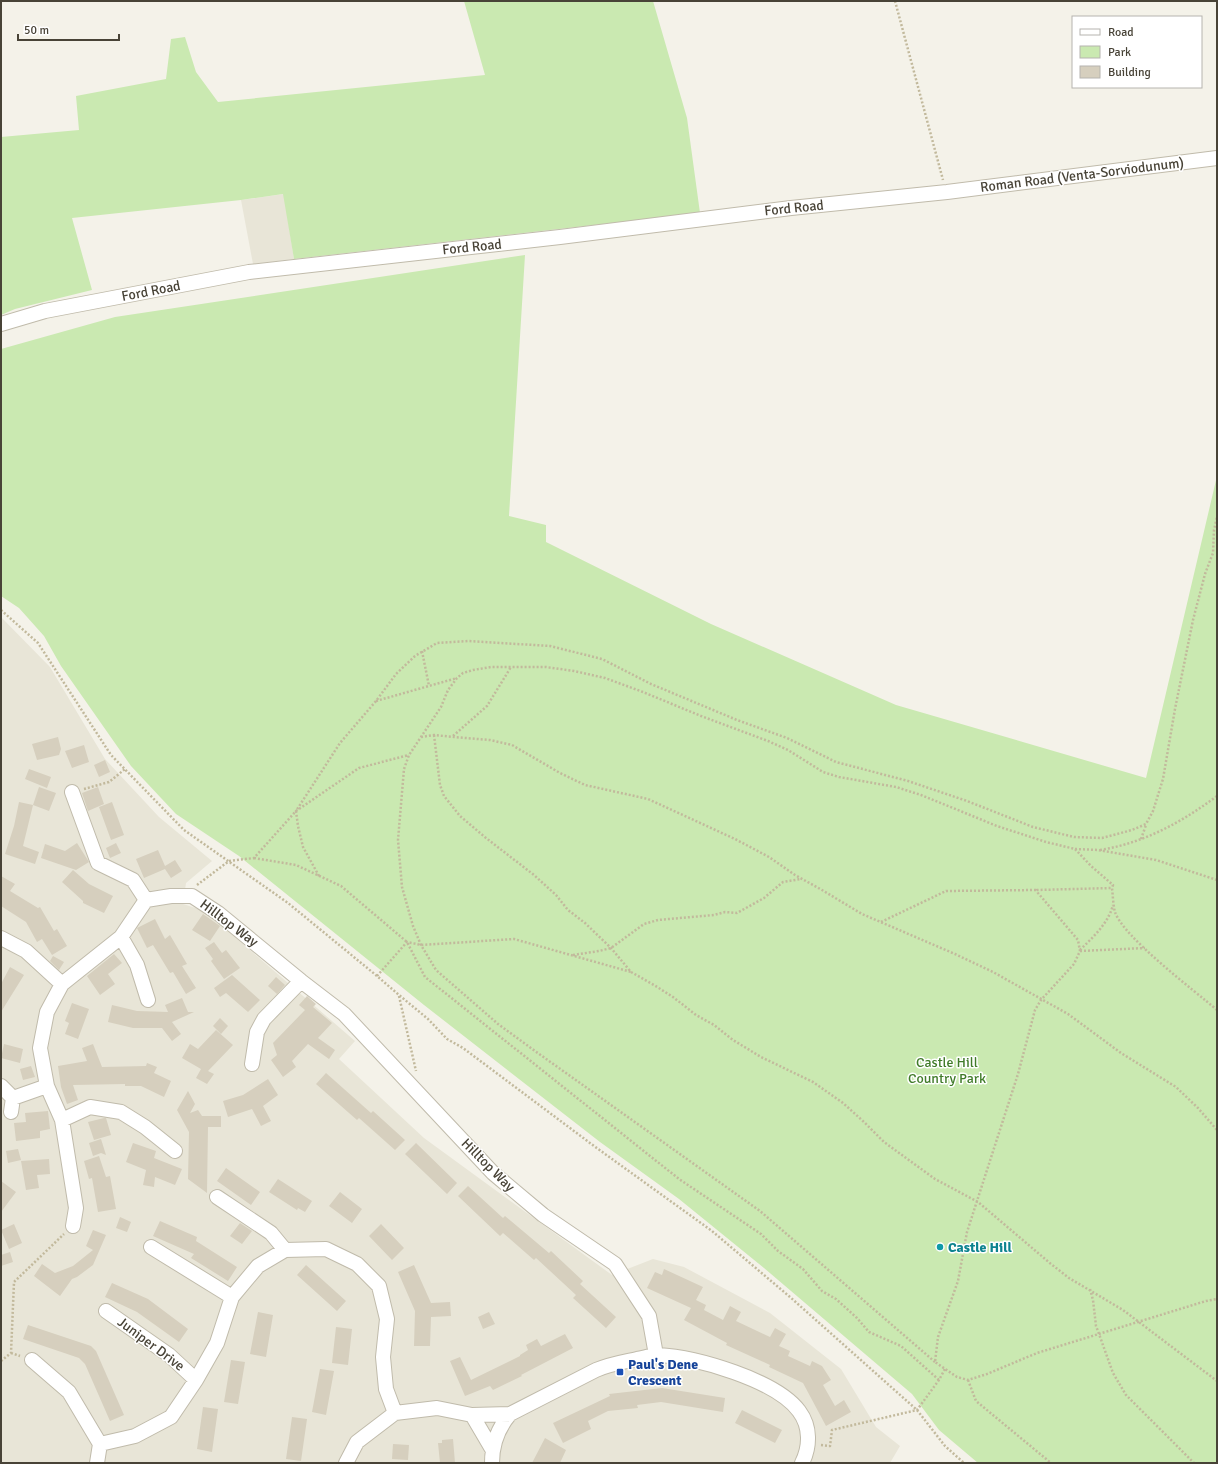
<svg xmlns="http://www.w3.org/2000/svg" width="1218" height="1464" viewBox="0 0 1218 1464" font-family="Signika,sans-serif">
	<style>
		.residential { fill: #e8e5d7 }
		.green { fill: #cae9b1 }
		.building { fill: #d6cfbe }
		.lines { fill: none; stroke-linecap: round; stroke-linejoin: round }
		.minor-casing { stroke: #c0bbab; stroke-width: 16 }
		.path { stroke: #c2b99c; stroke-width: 2.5; stroke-dasharray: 2 2; stroke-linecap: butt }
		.minor { stroke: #fff; stroke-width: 14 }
		.culture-dot { fill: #0f9aa8; stroke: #fff; stroke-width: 1.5 }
		.transit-dot { fill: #1a4fb4; stroke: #fff; stroke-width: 1.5 }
		.labels { text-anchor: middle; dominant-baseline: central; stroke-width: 3; stroke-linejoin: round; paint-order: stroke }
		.street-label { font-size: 14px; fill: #484337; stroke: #fff }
		.park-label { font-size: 14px; fill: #407b29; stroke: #fff }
		.culture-label { font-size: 14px; font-weight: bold; fill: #0d838f; stroke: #fff; text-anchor: start }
		.transit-label { font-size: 14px; font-weight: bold; fill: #164399; stroke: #fff; text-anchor: start }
	</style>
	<rect width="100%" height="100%" fill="#f4f2e9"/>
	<!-- residential -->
	<path class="residential" d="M284 194 294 259 253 264 241 200Z
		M1 617 50 667 105 759 159 817 212 861 186 883 183 904 205 911 355 1041 339 1059 424 1138 612 1275 653 1259 684 1267 770 1313 841 1369 876 1427 900 1446 890 1463H1Z"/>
	<!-- green -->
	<path class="green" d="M464 1H653L687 118 700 213 294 259 283 194 241 200 72 218 92 290 15 309 1 315V137L79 130 76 96 166 79 171 39 185 37 196 72 218 102 485 75Z
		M525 255 509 516 546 525V542L711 624 896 705 1146 778 1217 476V1463H978L939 1430 912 1394 764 1268 679 1199 600 1142 424 1005 239 856 176 814 131 766 61 666 44 636 19 608 1 596V349L115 317Z"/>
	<!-- building -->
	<path class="building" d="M58 737 61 749 59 755 37 760 32 744Z
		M84 745 89 762 72 768 65 751Z
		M105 760 110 772 99 777 94 765Z
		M29 769 51 777 47 788 25 779Z
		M39 787 56 793 49 811 33 805Z
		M98 787 104 804 88 811 82 793Z
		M19 802 33 805 23 846 39 852 35 864 5 854 14 826Z
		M112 802 124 835 111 840 99 807Z
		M77 843 89 862 76 870 41 858 45 844 65 851Z
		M116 843 121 853 110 858 106 848Z
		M158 850 165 866 175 860 182 871 171 878 165 869 144 878 136 859Z
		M73 870 89 884 113 896 104 913 83 903V901L62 882Z
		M1 876 15 884 10 891 38 908 40 907 54 931 57 929 67 946 52 955 42 939 37 942 26 922 1 906Z
		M203 914 220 926 210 941 192 930Z
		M155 919 165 939 170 935 187 964 182 966 196 988 186 994 173 972 170 973 153 945 147 948 137 928Z
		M214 942 222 953 226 950 240 968 224 979 211 961 213 959 205 948Z
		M114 954 122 963 108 974 115 984 100 995 87 976Z
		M53 956 64 962 59 970 50 961Z
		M10 967 24 975 1 1012V984Z
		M232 975 260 1000 248 1012 226 993 220 997 214 988Z
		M276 977 285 985 277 994 268 986Z
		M307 996 316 1004 313 1007 332 1023 318 1038 335 1050 329 1059 308 1044 292 1061 296 1067 283 1077 271 1060 277 1055 273 1043 305 1010 299 1005Z
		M182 998 188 1012H194L172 1022 181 1034 172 1041 162 1028H133L108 1022 112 1005 137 1011 168 1012 165 1005Z
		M72 1003 89 1009 78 1039 65 1034 69 1023 65 1021Z
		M220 1018 228 1026 221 1034 213 1026Z
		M216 1030 233 1045 208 1071 214 1074 207 1084 196 1078 201 1069 182 1058 190 1044 198 1049Z
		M4 1044 23 1049 20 1063 1 1058Z
		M93 1044 102 1067 146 1066 147 1063 157 1067 154 1073 171 1081 164 1097 141 1086H125V1084L73 1085 78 1100 67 1104 61 1087 58 1066 87 1061 82 1048Z
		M31 1066 35 1077 23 1080 20 1069Z
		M326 1073 371 1113 373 1111 405 1140 395 1150 359 1118 357 1120 316 1084Z
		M268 1079 278 1095 263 1106 271 1121 261 1126 252 1109 228 1117 223 1101 243 1095Z
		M188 1091 195 1104 190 1113 198 1110 202 1116H221V1127H208L207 1193 188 1179 189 1132 177 1110Z
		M48 1111 50 1129 40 1131V1138L16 1141 14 1123 26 1122 25 1113Z
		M104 1118H106L111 1135 94 1140 88 1122Z
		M101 1139 106 1155 101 1153 93 1156 89 1143Z
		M133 1143 156 1151 154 1158 182 1169 175 1185 155 1177 154 1187 143 1185 146 1170 126 1162Z
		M416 1143 457 1183 447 1194 405 1154Z
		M18 1149 21 1160 8 1163 6 1151Z
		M99 1156 106 1177 110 1176 116 1209 98 1212 92 1178 89 1179 84 1161Z
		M49 1159 50 1174 37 1175 39 1188 26 1190 21 1161Z
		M226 1168 260 1192 251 1205 217 1181Z
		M278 1179 312 1201 305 1212 298 1208 297 1210 269 1192Z
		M1 1181 16 1192 1 1212Z
		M468 1186 503 1218 505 1216 549 1253 551 1251 583 1281 580 1284 616 1317 606 1328 573 1298 576 1295 536 1258 534 1260 503 1233 500 1236 458 1196Z
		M340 1192 362 1209 352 1223 329 1206Z
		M120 1217 131 1222 127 1232 116 1228Z
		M160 1221 197 1237 196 1241 237 1267 228 1281 191 1258 194 1254 153 1236Z
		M240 1223 252 1231 242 1244 230 1236Z
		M14 1224 22 1243 9 1249 1 1230Z
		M381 1224 404 1248 392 1260 369 1236Z
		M93 1230 106 1235 93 1265 77 1277 72 1279 60 1296 34 1276 42 1264 55 1273 73 1266 93 1250 86 1246Z
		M10 1252 13 1262 1 1266V1255Z
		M306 1265 346 1301 337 1311 297 1275Z
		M414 1265 431 1303 450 1302 451 1316 431 1317 430 1346H414L415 1311 398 1272Z
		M664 1269 703 1287 696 1300 706 1305 704 1310 723 1320 730 1306 741 1312 736 1321 770 1337 775 1328 786 1334 779 1346 790 1351 788 1356 810 1366 812 1361 822 1366 831 1380 823 1385 835 1406 844 1400 851 1412 826 1426 803 1383 769 1367 770 1365 726 1345 727 1343 684 1320 691 1308 647 1288 655 1272 662 1275Z
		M112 1283 148 1299 188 1329 179 1342 137 1312 105 1297Z
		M258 1312 273 1315 266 1357 250 1354Z
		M489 1312 495 1324 483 1329 478 1317Z
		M28 1325 91 1346 96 1351 124 1415 110 1421 85 1364 79 1358 23 1339Z
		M336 1327 352 1329 348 1365 332 1363Z
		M565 1334 573 1348 521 1375 522 1376 493 1390 490 1386 465 1396 450 1361 460 1357 471 1380 520 1356V1355L528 1350 526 1345 537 1339 541 1346Z
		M231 1360 245 1362 238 1404 224 1402Z
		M320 1369 334 1371 326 1415 312 1412Z
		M662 1388 725 1398 723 1412 661 1402 637 1405 638 1408 608 1411 588 1421 591 1429 563 1443 553 1423 610 1396 609 1394Z
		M203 1407 218 1409 212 1452 197 1449Z
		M742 1410 782 1430 775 1443 735 1423Z
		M292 1417 307 1419 301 1461 286 1459Z
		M545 1438 566 1450 560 1463H532Z
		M453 1439 455 1463H440L438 1443H442V1440Z
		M393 1444 409 1445 408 1460 392 1459Z"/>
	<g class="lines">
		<defs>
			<path id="minor" d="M1 324 45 311 249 272 560 237 791 208 947 192 1217 158
				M72 792 98 863 133 880 146 900
				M121 937 137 965 148 1000
				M1 938 26 951 62 984
				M252 1064 257 1032 264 1019 301 981
				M1 1086 13 1098 47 1086
				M11 1112 13 1098
				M62 1120 90 1107 121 1112 145 1127 175 1151
				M217 1197 271 1233 285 1250
				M73 1226 76 1208 62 1120 47 1086 40 1048 47 1012 62 984 121 937 146 900 171 896H192L218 913 301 981 344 1014 493 1173 543 1215 615 1264 649 1316 656 1355
				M151 1247 232 1297
				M106 1311 169 1355 196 1380
				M32 1360 69 1392 100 1444 97 1463
				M472 1415 492 1449
				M100 1444 135 1436 171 1417 196 1380 217 1343 232 1297 258 1266 285 1250 326 1249 357 1264 379 1286 387 1319 383 1357 386 1389 395 1413
				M346 1463 357 1442 395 1413 437 1408 472 1415 510 1414
				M492 1463C492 1445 498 1428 510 1414L596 1370C610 1364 623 1362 637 1359 644 1358 651 1355 658 1355 696 1357 776 1380 799 1411 811 1427 810 1447 802 1463"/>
		</defs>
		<!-- minor casing -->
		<use href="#minor" class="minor-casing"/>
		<!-- path -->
		<path class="path" d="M895 1 943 180
			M1 610 38 643 111 755 184 830 288 903 377 976 399 995 428 1019 447 1039 463 1048 594 1146 712 1231 790 1297 917 1410 945 1446 964 1463
			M422 651 429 686
			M376 701 457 678
			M434 735 440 785 444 796 460 816 486 838 534 875 556 895 568 910 585 923 611 948 631 972 654 985 673 997 696 1015 714 1025 733 1040 761 1057 813 1082 843 1103 864 1122 884 1142 935 1179 978 1202 1051 1264 1069 1278 1123 1310 1217 1381
			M453 736 487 706 511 667
			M421 737 434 735 454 737 490 740 512 745 560 773 585 785 648 799 735 839 769 857 795 875 822 890 862 914 955 954 993 972 1068 1014 1121 1053 1176 1087 1198 1108 1217 1130
			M84 789 109 782 125 769
			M1141 839 1146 825
			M1075 849 1098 850 1156 860 1217 880
			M1100 850C1144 843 1182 822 1217 796
			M254 858 296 865 341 886 407 942 425 977 679 1179 761 1234 778 1251 803 1269 822 1291 836 1299 857 1318 869 1332 901 1346 939 1380
			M319 876 303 847 298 826 296 811 340 743 376 701 396 674 415 656 437 643 468 641 550 646 602 659 651 684 737 720 787 738 836 762 908 781 967 801 1033 827 1074 837 1102 838 1132 830 1146 824 1153 811 1163 779 1175 709 1193 620 1205 574 1213 553 1214 530 1217 517
			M197 885 229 861 254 858 296 811 359 768 409 755
			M881 922 946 891 1037 890
			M1080 950C1093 937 1108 924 1113 905
			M1080 951 1145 948
			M573 955 599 951 611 948 644 924 658 920 714 915 725 912 737 913 764 898 783 882 801 879
			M377 976 407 942 421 945 514 939 631 972
			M399 996 416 1071
			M1217 1010C1195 991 1123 937 1115 912 1113 905 1113 896 1112 888L1037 890 1038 893 1078 940 1080 951 1074 964 1041 1000 1035 1010 1018 1074 967 1232 958 1281 938 1337 935 1362 957 1377 968 1380 987 1374 1037 1353 1206 1301 1217 1299
			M1090 1289 1093 1300 1096 1326 1099 1334 1113 1373 1126 1395 1194 1463
			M11 1353 20 1356
			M1 1361 11 1353 14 1282 64 1234
			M935 1362 760 1211 535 1051 498 1024 436 970 421 945 413 926 402 887 398 840 404 769 409 755 441 707 448 690 457 678 463 673 473 670 491 667H546L574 671 605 678 643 692 701 716 768 741 788 750 823 772 839 777 896 787 921 795 997 826 1046 842 1075 849 1091 866 1113 885 1112 888
			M968 1380 976 1401 1051 1463
			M821 1445 830 1446 832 1430 917 1410 939 1380 945 1369"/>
		<!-- minor -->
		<use href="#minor" class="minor"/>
	</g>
	<!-- markers -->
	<circle class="culture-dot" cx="940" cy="1247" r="4"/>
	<rect class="transit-dot" x="616" y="1368" width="8" height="8" rx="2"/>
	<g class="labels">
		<!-- street labels -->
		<g class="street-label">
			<text transform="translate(1082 175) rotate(-7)">Roman Road (Venta-Sorviodunum)</text>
			<text transform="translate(794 208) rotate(-6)">Ford Road</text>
			<text transform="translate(472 247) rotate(-6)">Ford Road</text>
			<text transform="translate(151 291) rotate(-11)">Ford Road</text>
			<text transform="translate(229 923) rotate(37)">Hilltop Way</text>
			<text transform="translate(488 1165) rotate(45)">Hilltop Way</text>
			<text transform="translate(151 1344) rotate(37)">Juniper Drive</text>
		</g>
		<!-- park labels -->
		<g class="park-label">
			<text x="947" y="1062">Castle Hill<tspan x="947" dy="16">Country Park</tspan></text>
		</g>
		<!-- culture labels -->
		<g class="culture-label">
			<text x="948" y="1247">Castle Hill</text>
		</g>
		<!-- transit labels -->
		<g class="transit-label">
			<text x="628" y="1364">Paul's Dene<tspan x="628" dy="16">Crescent</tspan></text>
		</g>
	</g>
	<!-- border -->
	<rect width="1218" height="1464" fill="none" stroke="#484337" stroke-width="4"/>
	<!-- legend -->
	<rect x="1072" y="16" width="130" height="72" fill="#ffffff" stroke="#b6b4af"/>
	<rect x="1080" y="29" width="20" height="6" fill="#ffffff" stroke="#b6b4af"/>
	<text x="1108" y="36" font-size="12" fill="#484337">Road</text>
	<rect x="1080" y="46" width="20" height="12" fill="#cae9b1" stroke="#b6b4af"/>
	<text x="1108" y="56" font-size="12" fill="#484337">Park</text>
	<rect x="1080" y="66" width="20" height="12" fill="#d6cfbe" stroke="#b6b4af"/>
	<text x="1108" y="76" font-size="12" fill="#484337">Building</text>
	<!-- scale -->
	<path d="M18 34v6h101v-6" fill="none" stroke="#484337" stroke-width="2"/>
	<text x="24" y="34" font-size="12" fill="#484337" stroke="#ffffff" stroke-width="3" paint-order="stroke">50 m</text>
</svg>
